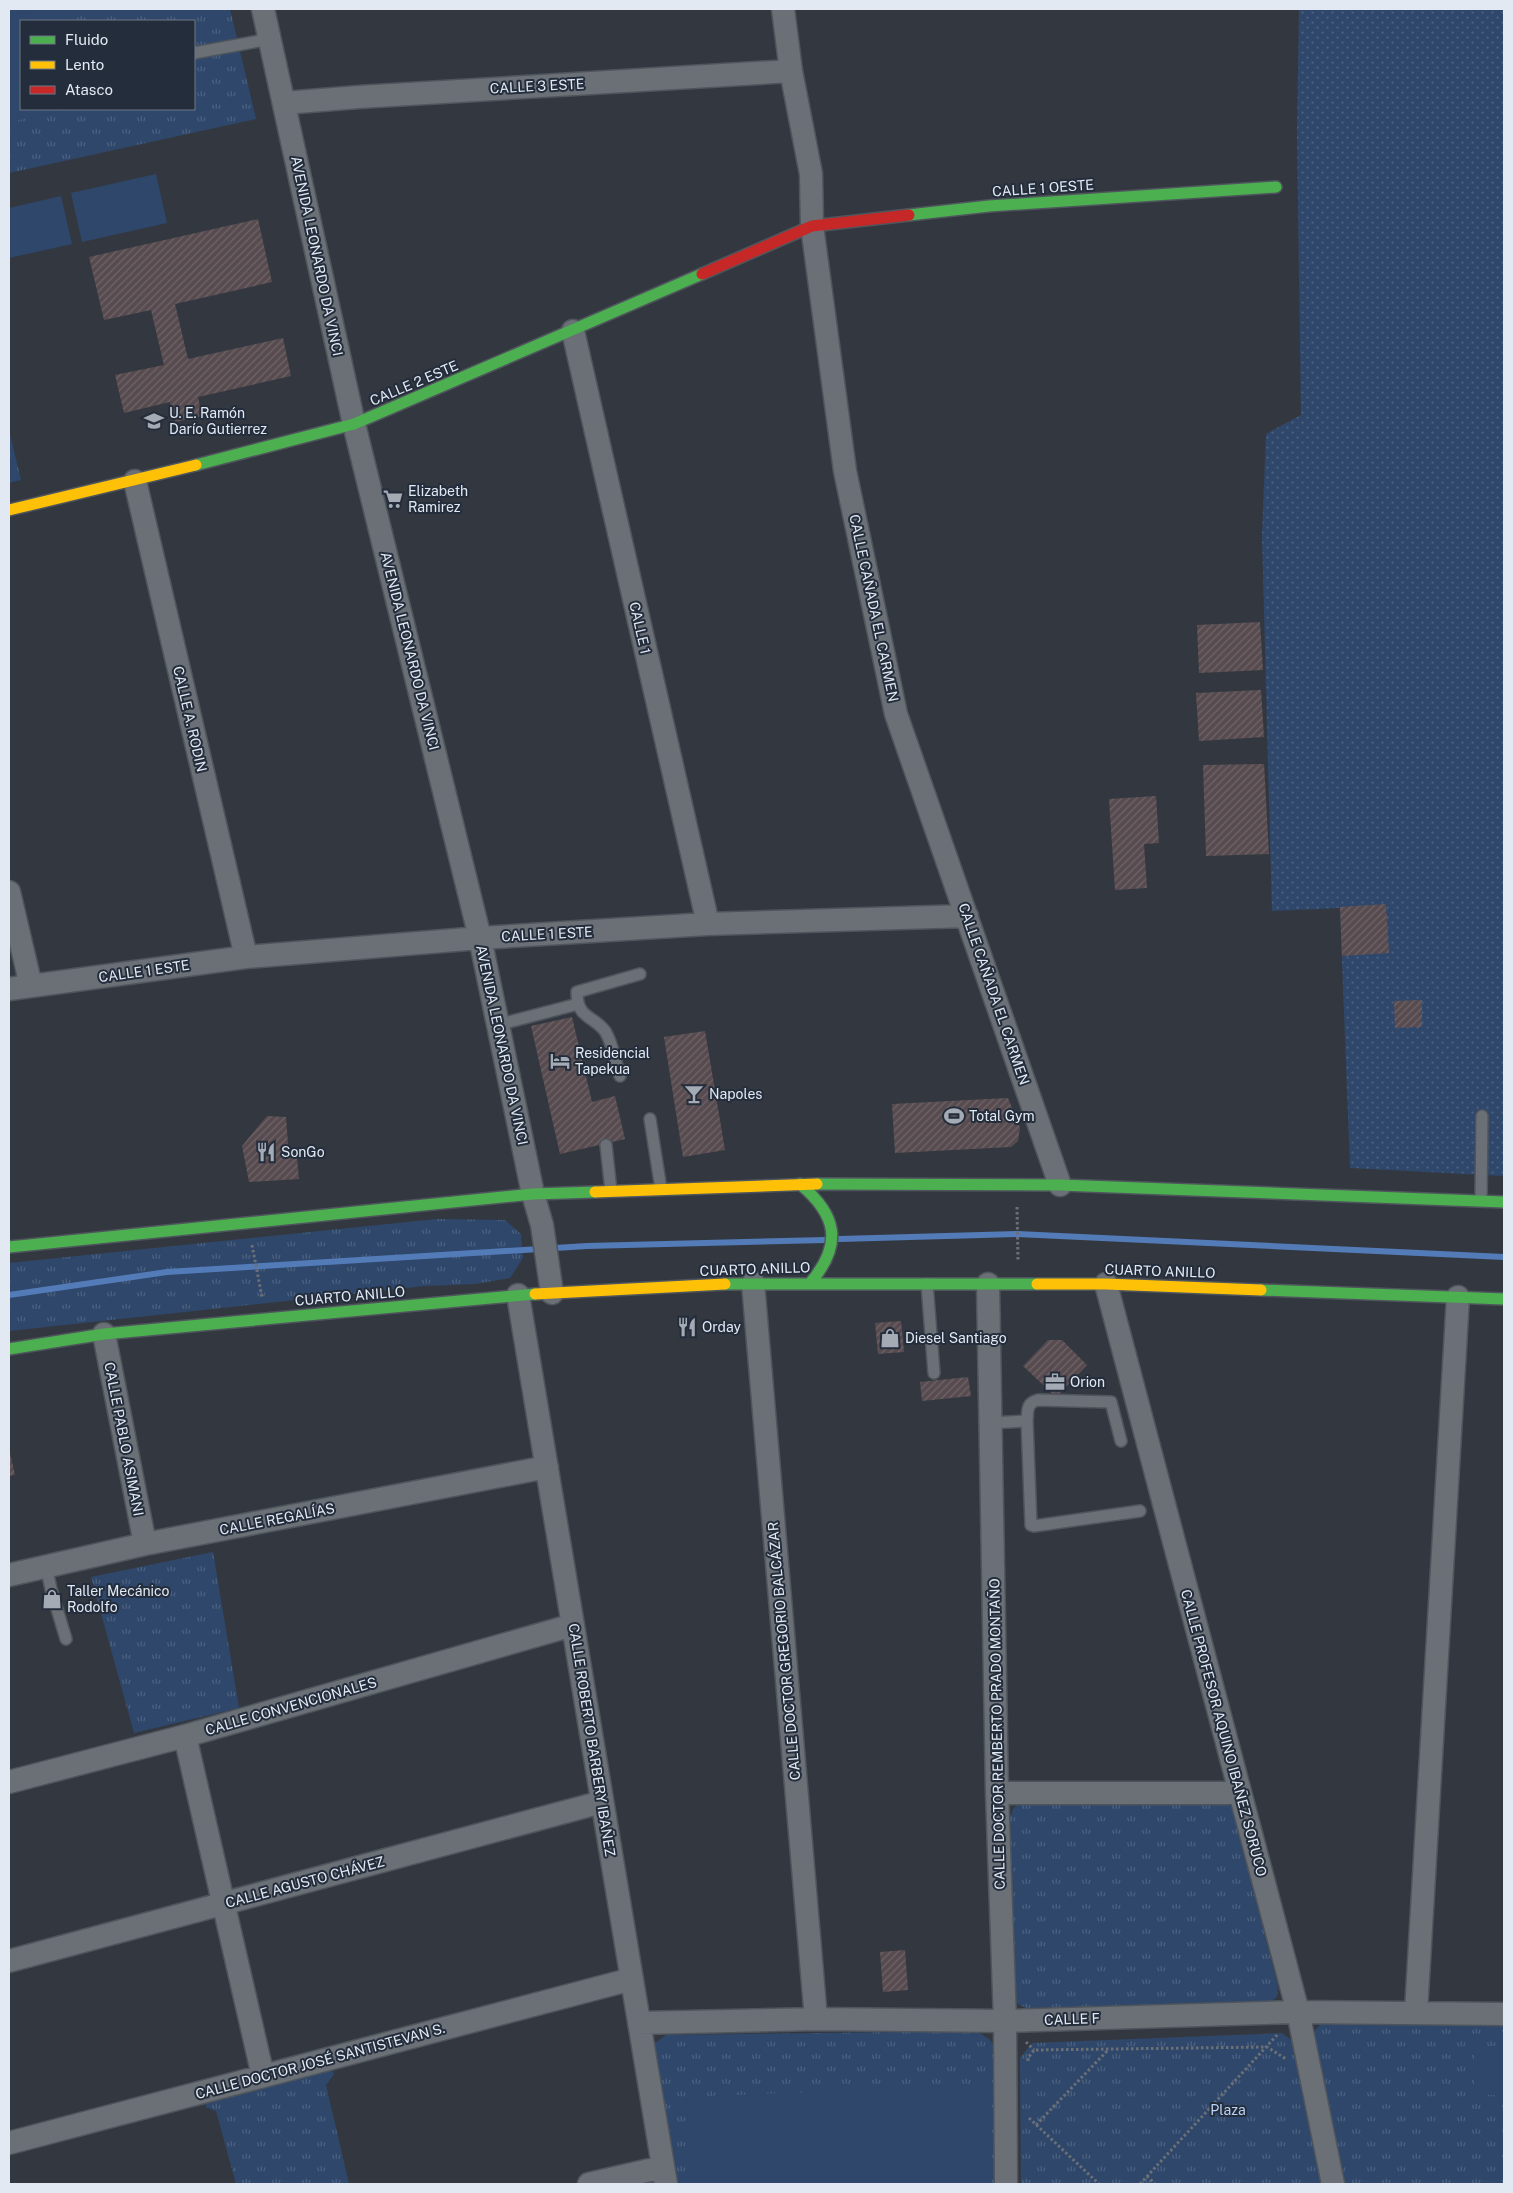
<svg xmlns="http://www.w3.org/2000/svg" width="1513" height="2193" viewBox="0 0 1513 2193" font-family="'Public Sans',sans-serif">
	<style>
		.grass { fill: url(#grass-dots) }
		.park { fill: url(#park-tufts); fill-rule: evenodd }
		.pitch { fill: #2e476b }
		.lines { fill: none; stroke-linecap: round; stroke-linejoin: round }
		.stream { stroke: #537bb8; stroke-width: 6 }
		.building { fill: url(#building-hatch) }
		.lane-casing { stroke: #4f555c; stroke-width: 14 }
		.street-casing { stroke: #4f555c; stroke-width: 25 }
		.fast-casing { stroke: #4f555c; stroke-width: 14 }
		.slow-casing { stroke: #4f555c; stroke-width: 14 }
		.jam-casing { stroke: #4f555c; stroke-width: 14 }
		.path { stroke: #6c7076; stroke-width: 3; stroke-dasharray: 2.5 2.5; stroke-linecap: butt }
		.lane { stroke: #6b6f76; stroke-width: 11 }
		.street { stroke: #6b6f76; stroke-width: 22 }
		.fast { stroke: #4caf50; stroke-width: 11 }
		.slow { stroke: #ffc107; stroke-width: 11 }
		.jam { stroke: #c62828; stroke-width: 11 }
		.labels { text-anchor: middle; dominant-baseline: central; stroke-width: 4; stroke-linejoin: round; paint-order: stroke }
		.street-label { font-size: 14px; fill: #e2e9f3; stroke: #232d3c }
		.poi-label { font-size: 14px; fill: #e2e9f3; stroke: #232d3c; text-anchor: start }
		.park-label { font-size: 14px; fill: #bad2f6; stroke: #232d3c }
	</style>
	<defs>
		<pattern id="grass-dots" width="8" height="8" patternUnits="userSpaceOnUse" patternTransform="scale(1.25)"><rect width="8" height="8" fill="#2e476b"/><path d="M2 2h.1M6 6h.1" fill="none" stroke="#4c6281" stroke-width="1.8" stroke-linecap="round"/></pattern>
		<pattern id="park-tufts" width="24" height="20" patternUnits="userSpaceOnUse" patternTransform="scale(1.25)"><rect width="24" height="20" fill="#2e476b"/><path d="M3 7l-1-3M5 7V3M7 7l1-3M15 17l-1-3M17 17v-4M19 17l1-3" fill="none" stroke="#4c6281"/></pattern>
		<pattern id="building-hatch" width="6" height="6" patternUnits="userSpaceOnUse" patternTransform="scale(1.25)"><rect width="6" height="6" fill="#574b4f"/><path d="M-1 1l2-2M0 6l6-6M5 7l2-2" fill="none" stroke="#6f6569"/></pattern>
	</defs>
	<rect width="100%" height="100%" fill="#333840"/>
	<!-- grass -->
	<path class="grass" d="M1299 9H1504V1176L1350 1168 1340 908 1272 911 1262 536 1266 434 1301 415 1297 134Z"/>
	<!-- park -->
	<path class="park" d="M9 9H230L256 119 9 173ZM21 21H194V109H21Z
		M9 430 21 480 9 483Z
		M437 1219 505 1220 521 1234 523 1258 510 1278 475 1284 424 1286 9 1331V1263Z
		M213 1552 239 1708 134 1733 91 1577Z
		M1019 1803H1227L1232 1808 1278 1987 1277 1997 1267 2004 1026 2008 1018 2004 1014 1991 1010 1818 1013 1809Z
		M1504 2021V2184H1343L1313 2035 1316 2029 1323 2022Z
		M976 2031 989 2039 996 2048V2184H672L654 2044 666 2035Z
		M1282 2033 1295 2043 1321 2184H1021L1020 2058 1032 2043Z
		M331 2069 334 2074 326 2085 349 2184H236L216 2111 206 2107V2101Z"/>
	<!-- pitch -->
	<path class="pitch" d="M44 9H73L76 21H21V109H73L9 122V16Z
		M156 174 167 223 82 242 71 193Z
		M61 196 72 244 9 258V208Z
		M1475 2046H1504V2095H1474Z
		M987 2085 991 2184H691L687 2097Z"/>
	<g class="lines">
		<!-- stream -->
		<path class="stream" d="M839 1239 1017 1234 1504 1257
			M9 1295 167 1272 587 1246 826 1240"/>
	</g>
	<!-- building -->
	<path class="building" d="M258 219 272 282 175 304 188 359 283 338 291 376 198 397 202 416 175 422 170 402 124 413 115 375 164 365 151 310 104 320 89 257Z
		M1260 622 1263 670 1199 673 1197 625Z
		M1261 690 1264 737 1199 741 1196 693Z
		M1264 764 1269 854 1206 856 1203 765Z
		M1156 796 1159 843 1144 844 1147 888 1115 890 1109 799Z
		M1386 904 1389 953 1342 956 1340 907Z
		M1422 1000V1027L1395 1028 1394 1001Z
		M572 1017 592 1102 615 1096 625 1139 560 1154 531 1026Z
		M705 1031 725 1150 683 1157 664 1037Z
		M1008 1098 1020 1128 1018 1141 1011 1147 895 1153 892 1104Z
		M267 1116 286 1117 289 1158 297 1157 299 1179 249 1182 242 1146Z
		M901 1321 904 1352 878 1354 875 1323Z
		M1048 1340H1062L1087 1365 1056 1397 1023 1366Z
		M968 1377 971 1396 922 1401 920 1382Z
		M9 1449 15 1475 9 1476Z
		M905 1950 908 1990 883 1992 880 1952Z"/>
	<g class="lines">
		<defs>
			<path id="lane" d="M194 53 270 39
				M497 1025 578 1004
				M620 1076C615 1062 613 1043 605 1031 593 1015 577 1019 577 992L640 974
				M650 1119 661 1189
				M606 1145 611 1191
				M1481 1200 1482 1116
				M927 1284 934 1373
				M1027 1421 1031 1525 1034 1526 1140 1511
				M990 1423 1027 1421C1028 1411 1026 1403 1038 1400L1111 1402 1121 1441
				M46 1566 51 1589 66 1639"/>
			<path id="street" d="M263 9 354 424 480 938 533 1194 542 1225 552 1293
				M783 9 791 71 811 174 812 226 845 471 896 714 1060 1185
				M284 103 359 97 791 71
				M573 331 708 924
				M135 481 246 957
				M9 892 31 986
				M9 989 246 957 480 938 708 924 967 916
				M753 1283 816 2019
				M988 1284 997 1793 1005 2021 1006 2184
				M1106 1284 1298 2012 1333 2184
				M518 1295 666 2184
				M104 1334 145 1544
				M9 1575 145 1544 547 1467
				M185 1736 263 2076
				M9 1782 185 1736 573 1625
				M997 1793H1239
				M9 1961 602 1802
				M1416 2012 1458 1297
				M639 2023 816 2019 1005 2021 1298 2012 1504 2014
				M9 2143 632 1979
				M589 2184 663 2167"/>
			<path id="fast" d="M909 215 989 206 1276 187
				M196 465 354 424 702 274
				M800 1184C837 1215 843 1244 811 1282
				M817 1184 1060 1185 1504 1202
				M9 1247 533 1194 595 1192
				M725 1284H1037
				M1261 1290 1504 1299
				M9 1349 104 1334 535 1294"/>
			<path id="slow" d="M9 510 196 465
				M595 1192 817 1184
				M1037 1284H1106L1261 1290
				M535 1294 725 1284"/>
			<path id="jam" d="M702 274 812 226 909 215"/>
		</defs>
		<!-- lane casing -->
		<use href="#lane" class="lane-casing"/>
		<!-- street casing -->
		<use href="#street" class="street-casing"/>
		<!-- fast casing -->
		<use href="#fast" class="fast-casing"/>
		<!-- slow casing -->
		<use href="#slow" class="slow-casing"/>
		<!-- jam casing -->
		<use href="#jam" class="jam-casing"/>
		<!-- path -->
		<path class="path" d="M1017 1207 1018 1261
			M252 1245 262 1297
			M1026 2042 1034 2050
			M1028 2061V2058L1034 2050 1267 2047 1286 2059
			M1029 2118 1099 2184
			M1036 2125 1108 2050
			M1147 2176 1155 2184
			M1140 2184 1278 2034"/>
		<!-- lane -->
		<use href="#lane" class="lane"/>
		<!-- street -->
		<use href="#street" class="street"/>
		<!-- fast -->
		<use href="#fast" class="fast"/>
		<!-- slow -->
		<use href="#slow" class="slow"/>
		<!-- jam -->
		<use href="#jam" class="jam"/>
	</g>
	<!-- icons -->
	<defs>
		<symbol id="school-bare" viewBox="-9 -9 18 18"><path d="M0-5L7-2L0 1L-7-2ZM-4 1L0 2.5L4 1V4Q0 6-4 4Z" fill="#a5abb4" stroke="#232d3c" stroke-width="2.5" paint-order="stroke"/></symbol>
		<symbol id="supermarket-bare" viewBox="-9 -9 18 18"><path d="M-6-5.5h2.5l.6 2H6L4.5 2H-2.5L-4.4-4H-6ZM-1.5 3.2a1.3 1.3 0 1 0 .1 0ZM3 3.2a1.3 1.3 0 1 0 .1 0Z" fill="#a5abb4" stroke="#232d3c" stroke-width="2.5" paint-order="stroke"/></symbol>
		<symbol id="hotel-bare" viewBox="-9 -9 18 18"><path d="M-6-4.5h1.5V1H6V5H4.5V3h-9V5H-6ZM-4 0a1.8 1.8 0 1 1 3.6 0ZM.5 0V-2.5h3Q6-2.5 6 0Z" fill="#a5abb4" stroke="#232d3c" stroke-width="2.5" paint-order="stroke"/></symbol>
		<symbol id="bar-bare" viewBox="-9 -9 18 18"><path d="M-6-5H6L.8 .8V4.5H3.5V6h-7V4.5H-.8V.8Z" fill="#a5abb4" stroke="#232d3c" stroke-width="2.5" paint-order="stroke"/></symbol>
		<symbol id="stadium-bare" viewBox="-9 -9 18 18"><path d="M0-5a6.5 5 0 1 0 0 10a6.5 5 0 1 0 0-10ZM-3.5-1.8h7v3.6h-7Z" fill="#a5abb4" stroke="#232d3c" stroke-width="2.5" paint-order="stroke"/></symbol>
		<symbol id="restaurant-bare" viewBox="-9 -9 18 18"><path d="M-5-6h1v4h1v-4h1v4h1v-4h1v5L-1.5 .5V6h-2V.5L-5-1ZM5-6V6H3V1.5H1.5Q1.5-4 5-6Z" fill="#a5abb4" stroke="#232d3c" stroke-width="2.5" paint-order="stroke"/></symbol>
		<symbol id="shop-bare" viewBox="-9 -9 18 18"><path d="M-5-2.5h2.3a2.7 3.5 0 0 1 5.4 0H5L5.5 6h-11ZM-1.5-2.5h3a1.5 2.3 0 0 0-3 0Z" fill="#a5abb4" stroke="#232d3c" stroke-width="2.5" paint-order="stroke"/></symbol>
		<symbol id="office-bare" viewBox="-9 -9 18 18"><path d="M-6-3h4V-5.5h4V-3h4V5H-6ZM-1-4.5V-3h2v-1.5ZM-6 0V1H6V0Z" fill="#a5abb4" stroke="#232d3c" stroke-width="2.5" paint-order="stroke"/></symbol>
	</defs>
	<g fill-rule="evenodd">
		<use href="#school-bare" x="140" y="407" width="28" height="28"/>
		<use href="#supermarket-bare" x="379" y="485" width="28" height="28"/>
		<use href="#hotel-bare" x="546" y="1047" width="28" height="28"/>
		<use href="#bar-bare" x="680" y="1080" width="28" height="28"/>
		<use href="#stadium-bare" x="940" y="1102" width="28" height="28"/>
		<use href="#restaurant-bare" x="252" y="1138" width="28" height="28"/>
		<use href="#restaurant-bare" x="673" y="1313" width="28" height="28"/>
		<use href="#shop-bare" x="876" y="1324" width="28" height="28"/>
		<use href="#office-bare" x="1041" y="1368" width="28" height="28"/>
		<use href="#shop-bare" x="38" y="1585" width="28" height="28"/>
	</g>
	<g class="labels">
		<!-- street labels -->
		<g class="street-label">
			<text transform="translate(537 86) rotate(-3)">CALLE 3 ESTE</text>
			<text transform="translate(1043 188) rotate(-4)">CALLE 1 OESTE</text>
			<text transform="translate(317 256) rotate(78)">AVENIDA LEONARDO DA VINCI</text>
			<text transform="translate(414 383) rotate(-23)">CALLE 2 ESTE</text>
			<text transform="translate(874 608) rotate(78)">CALLE CAÑADA EL CARMEN</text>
			<text transform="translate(640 628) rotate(77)">CALLE 1</text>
			<text transform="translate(410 651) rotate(76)">AVENIDA LEONARDO DA VINCI</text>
			<text transform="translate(190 719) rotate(77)">CALLE A. RODIN</text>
			<text transform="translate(547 934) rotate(-3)">CALLE 1 ESTE</text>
			<text transform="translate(144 971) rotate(-8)">CALLE 1 ESTE</text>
			<text transform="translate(994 994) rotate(71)">CALLE CAÑADA EL CARMEN</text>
			<text transform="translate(502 1045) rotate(78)">AVENIDA LEONARDO DA VINCI</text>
			<text transform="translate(755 1269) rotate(-2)">CUARTO ANILLO</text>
			<text transform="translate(1160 1271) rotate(2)">CUARTO ANILLO</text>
			<text transform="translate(350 1296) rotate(-5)">CUARTO ANILLO</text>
			<text transform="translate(124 1439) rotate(79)">CALLE PABLO ASIMANI</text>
			<text transform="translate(277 1519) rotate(-11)">CALLE REGALÍAS</text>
			<text transform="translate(784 1651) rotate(-95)">CALLE DOCTOR GREGORIO BALCÁZAR</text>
			<text transform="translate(291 1706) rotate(-16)">CALLE CONVENCIONALES</text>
			<text transform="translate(1224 1733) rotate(75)">CALLE PROFESOR AQUINO IBAÑEZ SORUCO</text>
			<text transform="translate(997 1734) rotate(-91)">CALLE DOCTOR REMBERTO PRADO MONTAÑO</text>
			<text transform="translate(592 1740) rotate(81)">CALLE ROBERTO BARBERY IBAÑEZ</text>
			<text transform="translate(305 1882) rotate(-15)">CALLE AGUSTO CHÁVEZ</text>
			<text transform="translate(1072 2019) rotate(-2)">CALLE F</text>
			<text transform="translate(320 2061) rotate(-15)">CALLE DOCTOR JOSÉ SANTISTEVAN S.</text>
		</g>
		<!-- poi labels -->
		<g class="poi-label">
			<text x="169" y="413">U. E. Ramón<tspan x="169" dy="16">Darío Gutierrez</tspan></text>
			<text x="408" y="491">Elizabeth<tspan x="408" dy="16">Ramirez</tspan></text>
			<text x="575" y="1053">Residencial<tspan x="575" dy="16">Tapekua</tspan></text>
			<text x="709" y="1094">Napoles</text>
			<text x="969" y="1116">Total Gym</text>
			<text x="281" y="1152">SonGo</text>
			<text x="702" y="1327">Orday</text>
			<text x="905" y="1338">Diesel Santiago</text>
			<text x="1070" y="1382">Orion</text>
			<text x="67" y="1591">Taller Mecánico<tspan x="67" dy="16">Rodolfo</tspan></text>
		</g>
		<!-- park labels -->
		<g class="park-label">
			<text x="1228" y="2110">Plaza</text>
		</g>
	</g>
	<!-- border -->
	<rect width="1513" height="2193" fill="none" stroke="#e2e9f3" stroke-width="20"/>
	<!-- legend -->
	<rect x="20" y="20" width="175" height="90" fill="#232d3c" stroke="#6f7885"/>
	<rect x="30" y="36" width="25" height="8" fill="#4caf50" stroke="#6f7885"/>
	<text x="65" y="45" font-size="15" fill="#e2e9f3">Fluido</text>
	<rect x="30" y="61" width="25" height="8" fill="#ffc107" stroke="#6f7885"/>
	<text x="65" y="70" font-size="15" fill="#e2e9f3">Lento</text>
	<rect x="30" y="86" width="25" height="8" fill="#c62828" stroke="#6f7885"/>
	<text x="65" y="95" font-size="15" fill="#e2e9f3">Atasco</text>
</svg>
